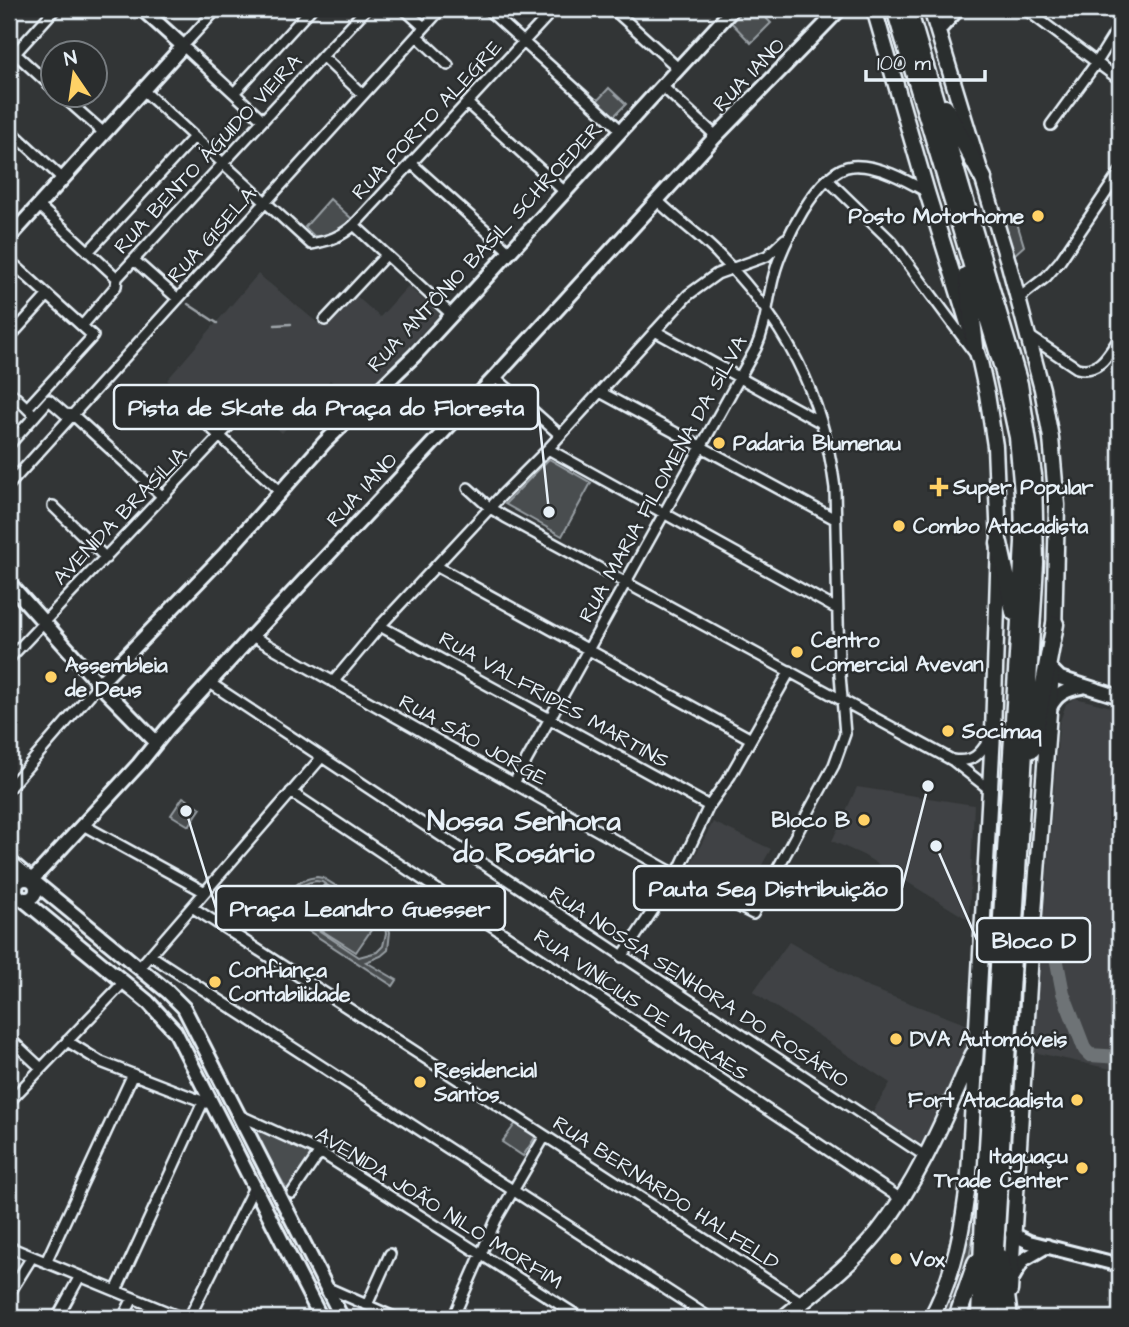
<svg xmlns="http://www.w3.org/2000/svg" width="1129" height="1327" viewBox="0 0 1129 1327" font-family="'Architects Daughter',sans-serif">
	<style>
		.built { fill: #3f4244 }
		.green { fill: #494d4f; stroke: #989fa4; stroke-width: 2; fill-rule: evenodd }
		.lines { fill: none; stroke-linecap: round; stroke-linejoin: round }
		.stream { stroke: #9fa5aa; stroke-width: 2.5 }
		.river { stroke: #6e7376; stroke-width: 14 }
		.street-casing { stroke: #e8f1f8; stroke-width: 14 }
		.secondary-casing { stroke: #e8f1f8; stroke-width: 18 }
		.primary-casing { stroke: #e8f1f8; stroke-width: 19 }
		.highway-casing { stroke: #e8f1f8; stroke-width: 21 }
		.street { stroke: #2a2d2e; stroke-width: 9 }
		.secondary { stroke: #2a2d2e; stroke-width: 12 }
		.primary { stroke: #2a2d2e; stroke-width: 14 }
		.highway { stroke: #2a2d2e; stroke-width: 16 }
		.poi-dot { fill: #ffd166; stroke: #2a2d2e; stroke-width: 2.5 }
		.labels { text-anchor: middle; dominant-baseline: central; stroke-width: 5; stroke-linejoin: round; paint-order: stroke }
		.street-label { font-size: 21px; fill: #e8f1f8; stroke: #2a2d2e }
		.poi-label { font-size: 21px; font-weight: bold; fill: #e8f1f8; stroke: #2a2d2e; text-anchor: start }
		.district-label { font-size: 28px; font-weight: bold; fill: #e8f1f8; stroke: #2a2d2e }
		.leader { fill: none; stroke: #e8f1f8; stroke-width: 2.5 }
		.callout-dot { fill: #e8f1f8; stroke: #2a2d2e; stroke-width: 2.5 }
		.callout { fill: #2a2d2e; stroke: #e8f1f8; stroke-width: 2.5 }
		.callout-label { font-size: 23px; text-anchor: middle; font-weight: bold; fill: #e8f1f8 }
	</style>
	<rect width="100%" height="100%" fill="#323536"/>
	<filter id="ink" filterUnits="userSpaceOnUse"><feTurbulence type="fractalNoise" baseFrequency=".0143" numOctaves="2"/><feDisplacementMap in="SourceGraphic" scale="14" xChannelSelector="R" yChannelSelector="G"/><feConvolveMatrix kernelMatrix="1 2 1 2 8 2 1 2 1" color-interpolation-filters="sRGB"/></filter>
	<g filter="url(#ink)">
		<!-- built -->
		<path class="built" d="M258 274 324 328 355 295 380 317 408 286 439 314 356 404 330 380 282 433 246 400 219 428 167 380Z
			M1075 698 1120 709V1071L1033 1052 1059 724 1066 704Z
			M857 787 974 805 969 920 863 855 832 841Z
			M713 822 771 849 742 900H736L686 873Z
			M789 942 867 987 968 1025 967 1054 925 1141 919 1144 872 1113 890 1083 753 992Z"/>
		<!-- green -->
		<path class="green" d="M735 9H757L771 23 751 43 726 17Z
			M609 88 626 104 613 117 597 101Z
			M330 199 352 219C343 232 330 237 314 236L305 227Z
			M1002 214 1017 223 1024 246 1014 255Z
			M549 459 591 483 562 536 505 504Z
			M183 797 201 808 189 826 171 815Z
			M317 877 323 878 385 916 390 932 388 950 381 956 366 962 397 980 393 986 275 909 279 904 288 910C287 890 297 879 317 877ZM316 881 322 882 384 923 386 933 383 946 377 952 359 957 294 914C291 895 296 884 316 881Z
			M324 885 378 920 356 952 299 916Z
			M516 1123 536 1136 523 1156 502 1142Z
			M252 1127 314 1153 288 1192Z
			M975 1171 974 1233 964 1283 950 1318H937Z"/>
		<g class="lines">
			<!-- stream -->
			<path class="stream" d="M188 304 217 323
				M275 325 291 324"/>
			<!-- river -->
			<path class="river" d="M1051 931 1063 993 1085 1050 1090 1055 1120 1057"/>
			<defs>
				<path id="street" d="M217 9 183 46 263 120
					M404 9 424 27
					M487 9 621 130
					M613 9 678 68
					M1025 9 1120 80
					M417 36 448 65
					M9 48 52 87
					M322 56 363 95
					M9 60 55 9
					M662 86 716 136
					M143 90 311 244C328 241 341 237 354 225L554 9
					M234 93 311 9
					M60 94 104 133
					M467 103 565 192
					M1051 125 1097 62 1120 25
					M9 129 63 179
					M9 151 20 139
					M411 163 510 252
					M827 179 892 242 973 351
					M38 205 117 278
					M354 225 452 315
					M88 252 194 137
					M9 260 93 336 27 408 35 416
					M134 260 178 299
					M1019 298 1046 277 1060 261 1120 172
					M325 320 386 255
					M82 326 116 286 117 278 366 9
					M655 331 820 422
					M1029 336 1077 368C1100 374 1109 353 1120 337
					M9 338 48 295
					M495 377 560 435
					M169 390 279 490
					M9 391 27 408
					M600 392 835 519
					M9 445 49 400 65 414 73 415 163 497
					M548 449 837 609
					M9 485 441 9
					M468 488 490 508 505 517 952 760 989 789
					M53 506 106 558
					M436 566 751 739
					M380 626 709 806
					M252 636 668 870 753 914 834 765 845 734 839 663 835 488C823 394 785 321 718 254 700 235 677 220 658 201
					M9 659 249 405
					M333 682 380 626 501 496 548 449 688 295 717 274 767 256 785 239
					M210 683 925 1156
					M952 760C973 763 980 755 990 738
					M514 783 756 348C767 324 767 300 774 275 781 246 818 169 852 166 877 164 906 180 927 192
					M9 788 99 684
					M291 792 901 1199
					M83 825 205 892
					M192 907 803 1303
					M9 909 20 897
					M150 955 710 1318
					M622 957 677 874 709 806 730 776 790 671
					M139 968 321 758
					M9 1038 41 1068
					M67 1041 101 1062 207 1103
					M9 1102 124 982
					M239 1115 320 1152 581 1318
					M292 1193 320 1152
					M9 1247 182 1318
					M46 1262 133 1074
					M326 1287 396 1318
					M116 1291 203 1102
					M9 1294 32 1257
					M367 1305 390 1254
					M57 1318 80 1276
					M123 1318 133 1298
					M189 1318 253 1189
					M453 1318 496 1220 545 1136"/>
				<path id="secondary" d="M938 31 958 9
					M9 238 183 46 142 9
					M9 583 99 684 156 742
					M1052 670 1060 678 1120 697
					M99 684 225 554 325 442 414 356 733 9
					M1050 708C1056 694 1067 689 1082 687
					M9 861 167 991 184 1008 342 1318
					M16 889a10 10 0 1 1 20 0a10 10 0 1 1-20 0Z
					M32 880 139 764 168 728 252 636 495 377 716 136 840 9
					M9 888 148 1002 175 1031 321 1318
					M1012 1234 1029 1242 1120 1265
					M1012 1279 1023 1260 1047 1246"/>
				<path id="primary" d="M874 9 927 192 980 362 987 394 995 446 999 543 993 733 969 1174C964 1224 955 1274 931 1318
					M931 9 1009 265 1042 389 1051 438 1057 505 1054 635
					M1010 1291 1031 953 1052 672
					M783 1318C816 1291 851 1265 878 1232 920 1179 946 1114 973 1054"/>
				<path id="highway" d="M895 9 1003 368 1018 437 1023 493 1024 542 1019 639 984 1212 980 1318
					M908 9 1019 384 1033 475 1035 563 991 1318
					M945 108 983 178
					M967 275 975 347
					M999 543 1014 612
					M1032 749 1055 624
					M1001 1258 1009 1318
					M957 1318 976 1263"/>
			</defs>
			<!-- street casing -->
			<use href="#street" class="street-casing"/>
			<!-- secondary casing -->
			<use href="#secondary" class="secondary-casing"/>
			<!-- primary casing -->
			<use href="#primary" class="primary-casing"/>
			<!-- highway casing -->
			<use href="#highway" class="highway-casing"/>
			<!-- street -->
			<use href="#street" class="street"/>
			<!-- secondary -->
			<use href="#secondary" class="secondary"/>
			<!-- primary -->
			<use href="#primary" class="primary"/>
			<!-- highway -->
			<use href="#highway" class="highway"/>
		</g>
	</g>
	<!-- markers -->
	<g class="poi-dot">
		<circle cx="1038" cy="216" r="7"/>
		<circle cx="719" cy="443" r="7"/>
		<path d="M935.5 476.5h7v7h7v7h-7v7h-7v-7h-7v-7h7z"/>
		<circle cx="899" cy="526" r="7"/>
		<circle cx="797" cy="652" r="7"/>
		<circle cx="51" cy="677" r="7"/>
		<circle cx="948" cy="731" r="7"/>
		<circle cx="864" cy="820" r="7"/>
		<circle cx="215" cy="982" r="7"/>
		<circle cx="896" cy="1039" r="7"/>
		<circle cx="420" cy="1082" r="7"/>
		<circle cx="1077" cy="1100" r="7"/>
		<circle cx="1082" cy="1168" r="7"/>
		<circle cx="896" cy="1259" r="7"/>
	</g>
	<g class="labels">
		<!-- street labels -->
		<g class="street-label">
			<text transform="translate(749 75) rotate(-46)">RUA IANO</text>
			<text transform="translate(427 120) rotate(-47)">RUA PORTO ALEGRE</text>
			<text transform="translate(208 154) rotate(-47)">RUA BENTO ÁGUIDO VIEIRA</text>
			<text transform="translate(212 235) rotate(-48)">RUA GISELA</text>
			<text transform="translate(485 247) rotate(-47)">RUA ANTÔNIO BASIL SCHROEDER</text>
			<text transform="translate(663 479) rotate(-61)">RUA MARIA FILOMENA DA SILVA</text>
			<text transform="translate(362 490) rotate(-47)">RUA IANO</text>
			<text transform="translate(120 516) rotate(-46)">AVENIDA BRASÍLIA</text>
			<text transform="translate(554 700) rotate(29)">RUA VALFRIDES MARTINS</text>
			<text transform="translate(473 740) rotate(29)">RUA SÃO JORGE</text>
			<text transform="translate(699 987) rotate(33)">RUA NOSSA SENHORA DO ROSÁRIO</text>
			<text transform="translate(641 1005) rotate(34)">RUA VINÍCIUS DE MORAES</text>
			<text transform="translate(666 1193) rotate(33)">RUA BERNARDO HALFELD</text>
			<text transform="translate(439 1208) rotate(32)">AVENIDA JOÃO NILO MORFIM</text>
		</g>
		<!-- poi labels -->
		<g class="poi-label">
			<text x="1024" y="216" text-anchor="end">Posto Motorhome</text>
			<text x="733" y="443">Padaria Blumenau</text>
			<text x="953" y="487">Super Popular</text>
			<text x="913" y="526">Combo Atacadista</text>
			<text x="811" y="640">Centro<tspan x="811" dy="24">Comercial Avevan</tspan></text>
			<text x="65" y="665">Assembleia<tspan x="65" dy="24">de Deus</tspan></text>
			<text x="962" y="731">Socimaq</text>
			<text x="850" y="820" text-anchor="end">Bloco B</text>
			<text x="229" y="970">Confiança<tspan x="229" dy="24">Contabilidade</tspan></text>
			<text x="910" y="1039">DVA Automóveis</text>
			<text x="434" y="1070">Residencial<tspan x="434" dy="24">Santos</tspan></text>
			<text x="1063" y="1100" text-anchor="end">Fort Atacadista</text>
			<text x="1068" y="1156" text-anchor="end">Itaguaçu<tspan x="1068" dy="24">Trade Center</tspan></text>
			<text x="910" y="1259">Vox</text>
		</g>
		<!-- district labels -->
		<g class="district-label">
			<text x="524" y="821">Nossa Senhora<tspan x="524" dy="32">do Rosário</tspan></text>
		</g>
	</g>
	<!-- callouts -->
	<path class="leader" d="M549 512L538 407M928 786L902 888M186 811L216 908M936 846L977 940"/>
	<g class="callout-dot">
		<circle cx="549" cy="512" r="7"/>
		<circle cx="928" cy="786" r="7"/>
		<circle cx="186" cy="811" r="7"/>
		<circle cx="936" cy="846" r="7"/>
	</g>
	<g class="callout">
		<rect x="114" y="385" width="424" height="44" rx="7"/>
		<rect x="634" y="866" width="268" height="44" rx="7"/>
		<rect x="216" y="886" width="289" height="44" rx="7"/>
		<rect x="977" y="918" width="113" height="44" rx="7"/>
	</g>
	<g class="callout-label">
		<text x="326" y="415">Pista de Skate da Praça do Floresta</text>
		<text x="768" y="896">Pauta Seg Distribuição</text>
		<text x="360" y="916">Praça Leandro Guesser</text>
		<text x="1034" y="948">Bloco D</text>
	</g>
	<!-- margin -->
	<rect width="1129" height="1327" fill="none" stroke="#2a2d2e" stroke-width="35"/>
	<rect x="18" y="18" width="1094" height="1292" fill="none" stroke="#e8f1f8" stroke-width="2.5" filter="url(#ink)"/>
	<!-- north arrow -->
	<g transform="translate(74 74) rotate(347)"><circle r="33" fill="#2a2d2e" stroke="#767b7f" stroke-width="2"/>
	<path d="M0-5L12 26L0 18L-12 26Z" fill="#ffd166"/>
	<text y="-10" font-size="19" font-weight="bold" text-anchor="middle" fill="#e8f1f8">N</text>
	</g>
	<!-- scale -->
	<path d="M866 70v10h119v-10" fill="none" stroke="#e8f1f8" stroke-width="3.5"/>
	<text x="877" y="70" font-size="21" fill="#e8f1f8" stroke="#2a2d2e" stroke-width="5" paint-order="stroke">100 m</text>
</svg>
